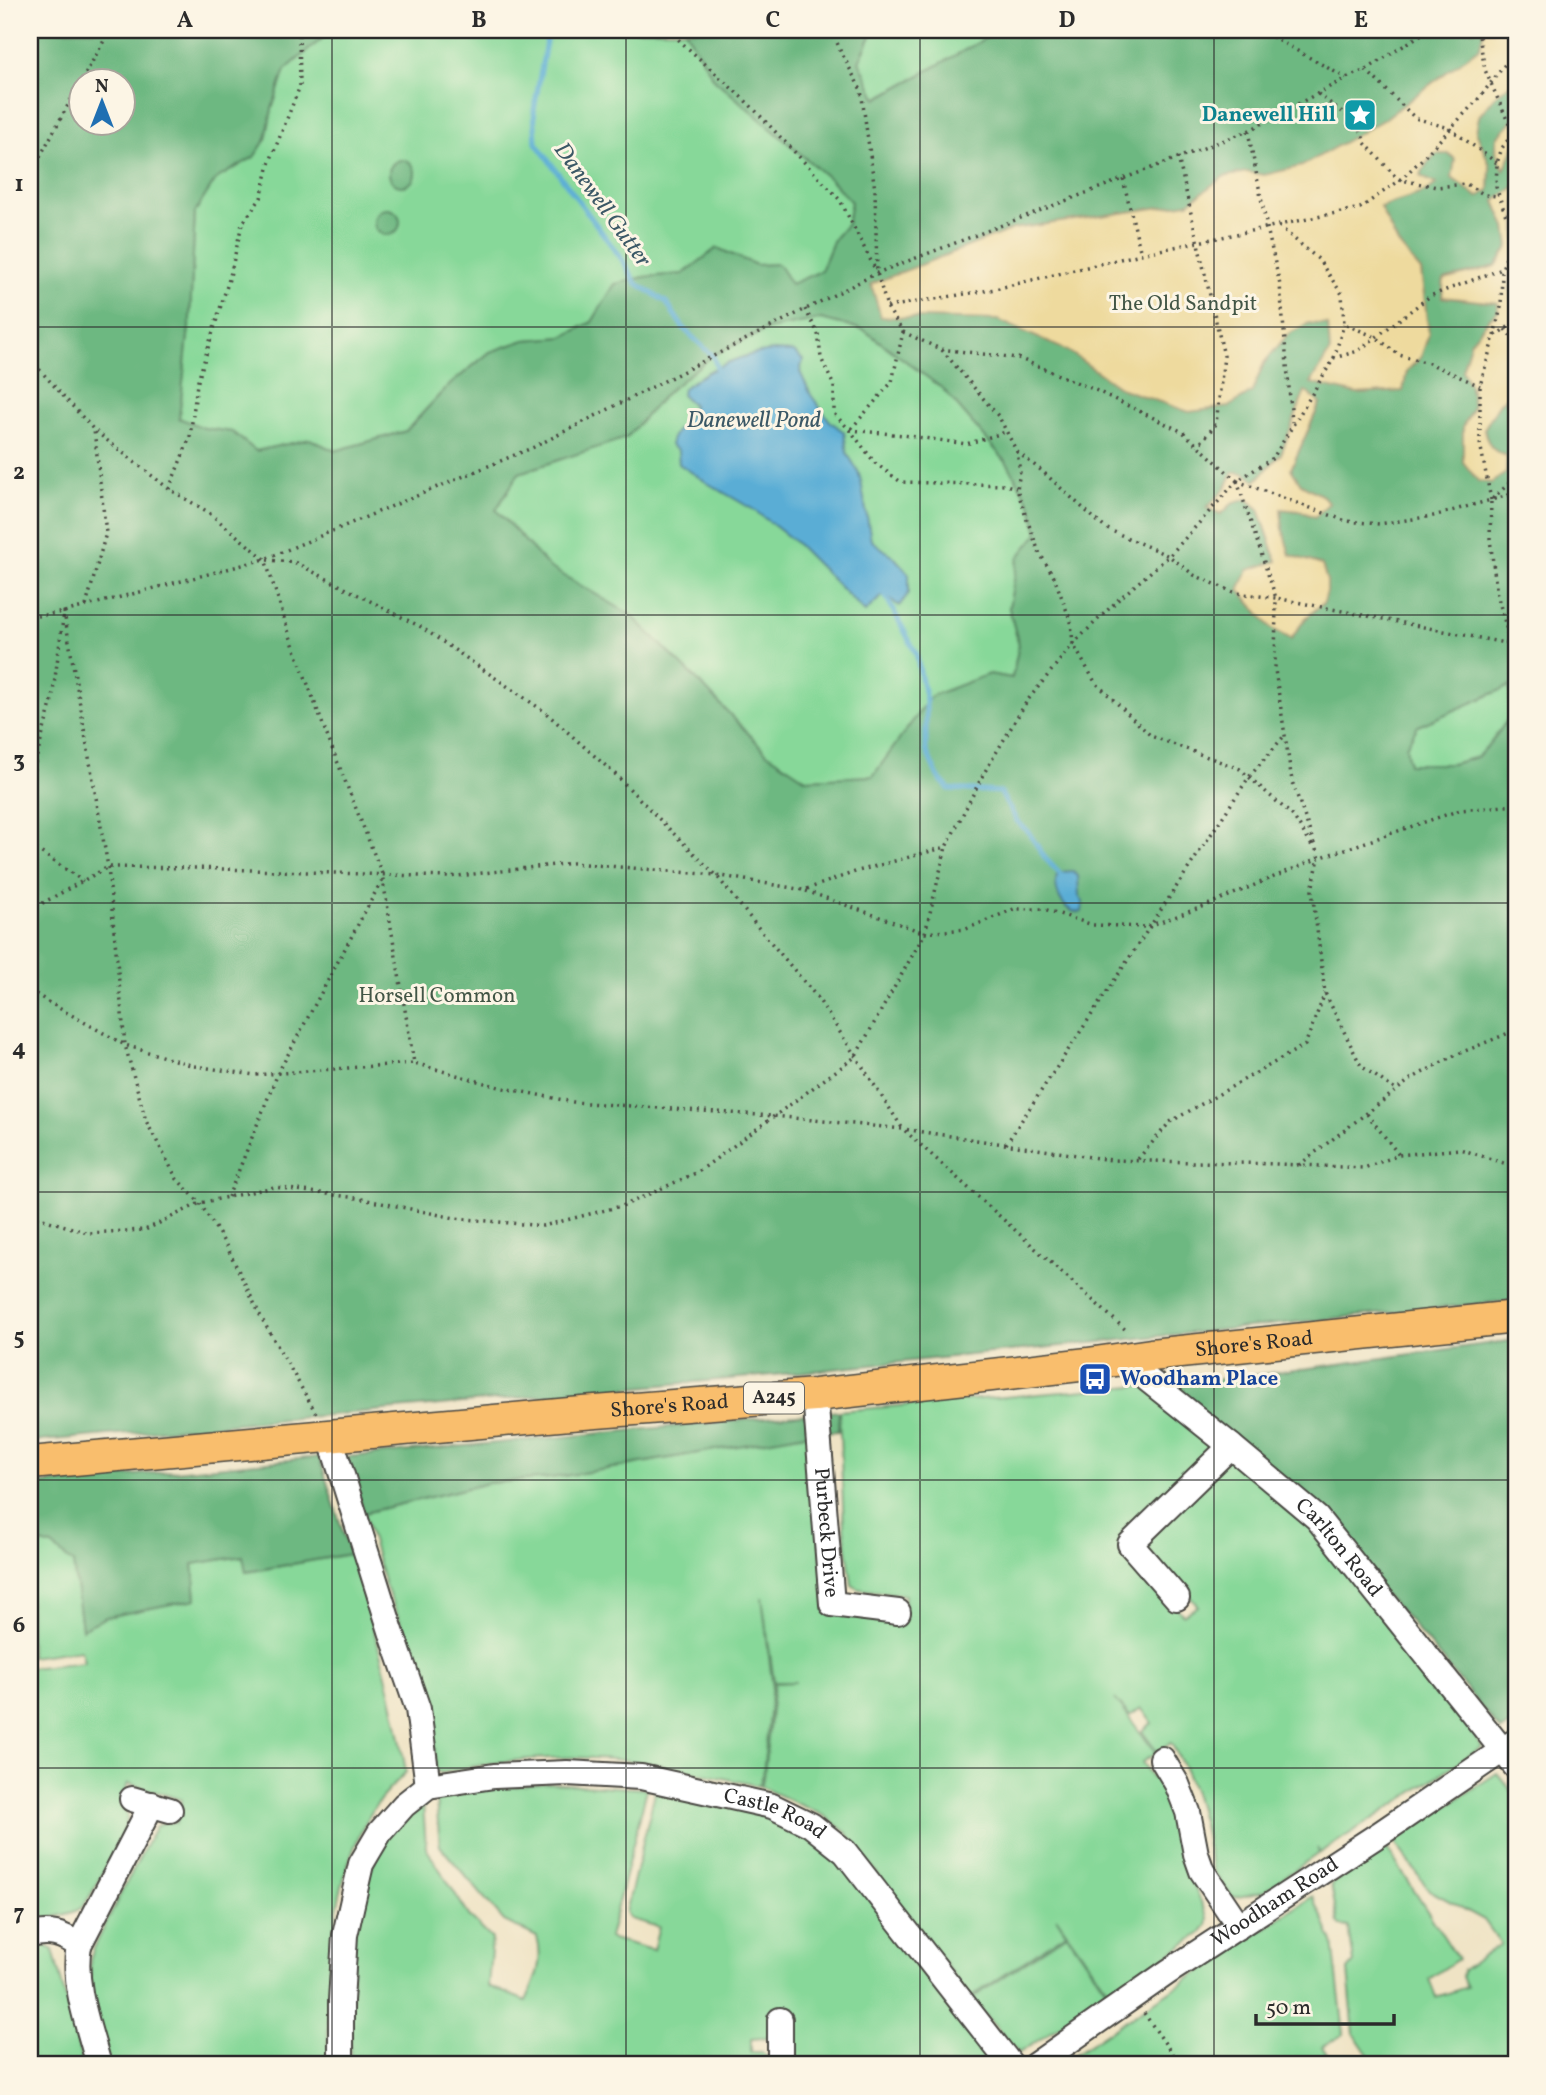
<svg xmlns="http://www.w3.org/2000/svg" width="1546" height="2095" viewBox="0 0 1546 2095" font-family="Vollkorn,serif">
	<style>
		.green { fill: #87d899; stroke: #598262; stroke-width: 2 }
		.forest { fill: #6db881; stroke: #4c7256; stroke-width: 2; fill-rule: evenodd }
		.sand { fill: #eeda9e; stroke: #8c8264; stroke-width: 2 }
		.water { fill: #5aadd5; stroke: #426c80; stroke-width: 2 }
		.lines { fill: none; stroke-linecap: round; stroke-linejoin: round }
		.stream { stroke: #5aadd5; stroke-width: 5 }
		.minor-casing { stroke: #484742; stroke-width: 28 }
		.major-casing { stroke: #484742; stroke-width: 35 }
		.path { stroke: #484742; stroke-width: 3.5; stroke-dasharray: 2 5; stroke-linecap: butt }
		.minor { stroke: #fff; stroke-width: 24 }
		.major { stroke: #f9be6d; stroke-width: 32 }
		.grid { fill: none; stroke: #2b2b2b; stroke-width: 2; stroke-opacity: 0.55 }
		.labels { text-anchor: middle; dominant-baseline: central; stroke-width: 6; stroke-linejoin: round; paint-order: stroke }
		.shield { fill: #fcf5e5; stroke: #6a6863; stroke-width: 2 }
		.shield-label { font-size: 19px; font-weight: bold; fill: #2b2b2b }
		.culture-label { font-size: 21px; font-weight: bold; fill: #0d838f; stroke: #fcf5e5; text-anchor: end }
		.park-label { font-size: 21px; fill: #425646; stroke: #fcf5e5 }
		.street-label { font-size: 21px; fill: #2b2b2b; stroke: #fcf5e5 }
		.transit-label { font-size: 21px; font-weight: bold; fill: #164399; stroke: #fcf5e5; text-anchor: start }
		.water-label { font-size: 23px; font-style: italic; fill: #3b5866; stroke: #fcf5e5 }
		.neatline { fill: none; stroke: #2b2b2b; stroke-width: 2.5 }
		.grid-label { font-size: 23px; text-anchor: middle; font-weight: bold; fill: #2b2b2b }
	</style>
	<rect width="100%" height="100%" fill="#fcf5e5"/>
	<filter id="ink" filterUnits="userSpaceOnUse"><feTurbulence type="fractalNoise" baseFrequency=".0143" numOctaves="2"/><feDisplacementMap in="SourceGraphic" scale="14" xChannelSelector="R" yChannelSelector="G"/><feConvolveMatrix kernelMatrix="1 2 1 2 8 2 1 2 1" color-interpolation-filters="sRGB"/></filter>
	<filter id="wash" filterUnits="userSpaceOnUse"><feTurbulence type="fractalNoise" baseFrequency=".00686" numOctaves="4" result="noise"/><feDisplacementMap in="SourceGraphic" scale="28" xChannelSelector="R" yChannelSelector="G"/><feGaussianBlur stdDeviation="1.57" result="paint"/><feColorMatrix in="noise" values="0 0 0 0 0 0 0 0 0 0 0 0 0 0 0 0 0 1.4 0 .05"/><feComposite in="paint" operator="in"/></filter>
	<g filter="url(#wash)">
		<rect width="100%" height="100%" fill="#efe3c4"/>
		<!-- green -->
		<path class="green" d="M332 30H685L714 79 833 182 851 202 847 224 834 239 821 271 790 285 778 264 756 265 717 248 683 274 644 277 615 284 592 322 563 337 525 340 490 352 446 388 406 431 335 451 310 439 256 451 232 432 204 428 179 419 190 318 195 212 216 179 254 157 266 139 272 109 285 70Z
			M874 30H993L989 37 876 99 859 61Z
			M821 319 864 330 943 389 1008 464 1031 505 1038 533 1018 558 1009 608 1019 645 1012 678 989 674 931 696 873 776 806 779 767 754 698 681 631 615 549 567 496 510 519 473 626 438 667 392 713 355 768 329Z
			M1510 686 1511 715 1489 745 1477 757 1452 764 1409 765 1406 746 1418 726Z
			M1146 1385 1220 1447 1125 1536 1123 1559 1140 1567 1183 1615 1198 1606 1143 1545 1230 1455 1321 1533 1426 1667 1482 1747 1320 1853 1317 1848 1319 1853 1263 1892 1233 1898C1227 1890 1218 1881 1214 1872 1208 1858 1206 1839 1203 1824 1196 1795 1186 1768 1171 1743L1157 1752 1142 1731 1152 1723 1141 1708 1130 1716 1115 1699 1156 1753 1142 1762 1152 1778H1158L1167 1791 1184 1860 1208 1919 1207 1925 1201 1933 1111 1994 1056 1917 1066 1933 970 1998 847 1833 825 1816 761 1787 764 1774 774 1683 796 1682H774L762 1597 772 1682 763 1774 759 1786C718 1777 676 1767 633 1761 569 1754 504 1758 442 1773L436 1771 433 1724 415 1657 385 1585 364 1513 488 1483 551 1478 613 1468 811 1433 826 1612 902 1625 905 1595 859 1589 852 1585 844 1528 839 1411Z
			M30 1540 52 1546 73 1563 82 1628 106 1617 196 1599 193 1564 243 1556 247 1572 350 1554C374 1625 394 1697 406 1772 396 1783 382 1795 374 1808 327 1883 328 1980 328 2065H108L91 1992 90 1960 94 1948 118 1899 156 1826 166 1822 176 1823 182 1800 128 1783 121 1805C124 1810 128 1813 127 1819 126 1832 91 1898 82 1907 74 1915 42 1919 30 1922V1668L84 1662 81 1650 30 1657Z
			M1497 1773 1516 1796V2065H1375L1354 2034 1348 1970 1354 1963 1349 1927 1341 1926 1338 1922 1331 1884 1386 1847 1458 1959 1429 1979 1436 1997 1467 1987 1462 1977 1463 1970 1501 1944 1484 1920 1429 1890 1394 1841Z
			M548 1783 647 1789 609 1938 653 1950 659 1927 630 1919 626 1912 657 1784 805 1827 856 1881 915 1955 911 1960 990 2057 982 2065H790L769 2036 763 2038 751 2039V2052H761L767 2056 768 2065H350L354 1917 384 1834 423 1803 426 1848 470 1917 492 1939 488 1986 526 2001C536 1979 544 1961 537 1937L504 1921 440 1846 436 1800 443 1794Z
			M1313 1896 1333 1942 1344 2034 1322 2047 1335 2065H1059Z
			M1067 1934 1109 1994 1019 2053 971 1999Z
			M44 1945 53 1950 83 2065H30V1947Z"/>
		<!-- forest -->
		<path class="forest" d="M30 30H332L285 70 272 109 266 139 254 157 216 179 195 212 190 318 179 418 204 428 232 432 256 451 310 439 335 451 406 431 446 388 490 352 525 340 563 337 592 322 615 284 644 277 683 274 717 248 756 265 778 264 791 284 821 271 834 239 847 224 851 202 833 182 714 79 685 30H874L859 61 877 99 988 37 993 30H1484L1480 47 1386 118 1303 166 1425 192 1435 184 1419 177 1427 163 1436 154H1449L1489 190 1490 166 1476 131 1479 115 1496 95 1516 80V117L1497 137 1496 151 1504 169 1516 143V186L1495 201 1506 227 1509 246 1496 266 1444 280 1442 297 1498 302V311L1490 318 1462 370 1470 386 1473 407 1463 426V462L1507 456C1491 451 1488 445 1484 429L1499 404 1516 386V1300L773 1375 30 1442ZM80 80H122V122H80ZM821 319 864 330 943 389 1008 464 1031 505 1038 533 1018 558 1009 608 1019 645 1012 678 989 674 931 696 873 776 806 779 767 753 698 681 631 615 549 567 496 510 519 473 626 438 667 392 713 355 768 329ZM1305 392 1320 403 1291 469 1301 485 1323 496 1315 517 1300 511 1281 509 1283 530 1289 555 1322 565 1324 602 1305 619 1291 639 1277 562 1259 509 1247 499 1233 503 1221 514 1207 507 1244 473 1256 481 1281 454ZM1510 686 1511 715 1489 745 1477 757 1452 764H1409L1406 746 1418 726Z
			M389 173a13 13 0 1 1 26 0a13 13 0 1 1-26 0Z
			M374 222a13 13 0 1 1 26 0a13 13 0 1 1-26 0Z
			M1516 1340V1720L1501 1731 1403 1613 1172 1385 1295 1370Z
			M839 1411 838 1431 811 1433 613 1468 551 1478 488 1483 364 1513 347 1457Z
			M319 1457 350 1554 246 1572 243 1556 193 1564 196 1599 106 1617 82 1629 73 1563 52 1546 30 1540V1485Z"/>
		<!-- sand -->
		<path class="sand" d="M1484 30H1516V80L1496 95 1479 116 1476 131 1490 166 1489 190 1478 197 1452 178 1455 159 1449 154H1436L1427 163 1420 176 1436 184 1425 192 1380 207 1398 244 1421 271 1429 334 1421 357 1407 371 1403 391 1357 394 1311 383 1330 351 1328 325 1309 323 1288 334 1264 363 1252 392 1228 407 1189 412 1122 389 1068 351 998 320 881 317 871 284 1013 229 1188 203 1223 177 1247 172 1264 175 1302 166 1386 118 1480 47Z
			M1516 117V143L1504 170 1496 151 1497 137Z
			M1516 186V251L1510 271V292L1513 305 1516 308V386L1499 404 1484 429C1488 445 1491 451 1507 456L1506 473 1491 483 1478 481 1463 462V426L1473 407 1470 386 1462 370 1471 341 1490 318 1498 311V303L1442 297 1444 280 1496 266 1509 246 1506 227 1495 201Z
			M1305 391 1320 403 1291 469 1301 484 1323 496 1329 503 1315 517 1300 511 1281 509 1283 530 1290 555 1322 565 1327 581V592L1324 602 1305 619 1291 639 1272 629 1239 590 1248 570 1277 561 1259 509 1247 499 1233 503 1221 514 1207 508 1226 488 1233 472 1244 473 1256 481 1281 454Z"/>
		<!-- water -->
		<path class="water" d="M773 351 794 352 803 360 800 372 811 395 830 421 844 432 847 453 858 471 861 481 871 540 894 557 909 574V593L899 606 884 594 865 612 794 541 754 510 709 484 679 464 678 451 670 445C673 427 690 424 693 405L682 395 683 388C709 369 741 354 773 351Z
			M1073 871 1078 876 1079 895 1083 902 1082 912C1064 915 1053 891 1057 875L1061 872Z"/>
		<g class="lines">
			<!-- stream -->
			<path class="stream" d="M548 30 534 110 536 143 623 261 636 283 666 302 684 329 713 356 717 368
				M882 589 916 653 926 701V750L938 777 949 789 1000 792 1017 821 1029 833 1045 858 1059 873"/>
		</g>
	</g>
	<g filter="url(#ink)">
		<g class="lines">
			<defs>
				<g id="minor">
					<path id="s1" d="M1132 1358 1147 1379 1231 1446 1317 1518 1516 1767"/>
					<path id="s2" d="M815 1395 832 1604 898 1612"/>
					<path d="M330 1437 391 1631 418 1709 428 1786"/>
					<path d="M1177 1598 1130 1544 1231 1446"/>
					<path d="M1162 1759 1177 1784 1188 1812 1196 1854 1202 1871 1239 1926"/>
					<path d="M132 1799 170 1810"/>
					<path d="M30 1935C50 1930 62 1934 79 1945 72 1985 89 2027 99 2065"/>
					<path d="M79 1945 152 1804"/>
					<path id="s3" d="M341 2065V2001L345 1935 361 1864 380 1832 404 1805 428 1786 494 1776 567 1773 641 1777 772 1806 811 1825 845 1852 1011 2065"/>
					<path d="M780 2065V2020"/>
					<path id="s4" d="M1035 2065 1168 1972 1381 1833 1516 1741"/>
				</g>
				<g id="major">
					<path id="s5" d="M30 1463 570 1414 815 1395 1088 1364 1151 1355 1516 1317"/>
				</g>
			</defs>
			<!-- minor casing -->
			<use href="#minor" class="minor-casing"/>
			<!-- major casing -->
			<use href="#major" class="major-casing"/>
			<!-- path -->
			<path class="path" d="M668 30 750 105 840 200 875 269
				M832 30 840 50 861 90 875 190 877 273 887 307 903 332 892 382 850 430
				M1260 30 1346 78
				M1478 30 1485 70 1513 133
				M1366 70 1415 118 1449 128 1497 163
				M82 80 110 30
				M1318 94 1353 120 1360 129 1365 143 1395 176 1401 180 1437 187 1466 184 1485 195 1498 196
				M1516 129 1502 148 1497 163 1496 187 1506 216 1516 222
				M1248 131 1267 228 1280 285 1292 422
				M1178 157 1224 356 1216 424 1198 446
				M30 175 80 83
				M1123 179 1141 254
				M1279 226 1318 259 1342 294 1344 324 1376 337 1399 355 1429 363 1480 386
				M887 307 995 289 1141 254 1360 208 1399 181 1421 160 1480 97 1516 50
				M805 309 818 333 821 358 834 386V414L850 430 875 463 901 482 1006 485 1016 488
				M1505 329 1516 343
				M903 332 940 349 1018 358 1095 390 1183 432 1237 481 1273 458 1334 358 1358 351 1430 296 1502 269 1516 229
				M1494 336 1501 307 1502 269
				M942 350 999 417 1017 452 1020 472 1017 489 1026 517 1039 552 1054 577 1071 622 1073 644 1095 682 1151 736 1240 769 1293 816 1314 849
				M1334 358 1344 324
				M30 359 94 430 169 489 208 512 265 559 290 636 326 733 382 874 414 1063 499 1087 573 1102 773 1116 903 1129 1111 1160 1278 1164 1364 1168 1399 1155 1460 1149 1516 1167
				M850 430 903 435 966 444 1006 432
				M1017 452 1042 471 1105 528 1169 556 1194 575 1236 593 1276 598 1275 670 1292 781 1319 858 1312 890 1325 993 1361 1066 1397 1091
				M1237 481 1276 598 1510 644
				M1237 481 1346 521 1379 524 1433 516 1491 500 1516 477
				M169 489 190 437 197 384 230 276 242 224 261 198 269 164 300 86 299 30
				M1516 493 1491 500 1490 539 1497 594 1516 663
				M1491 500 1480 443V386L1494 336 1516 322
				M267 560 294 562 421 627 545 712 615 774 666 826 716 875 756 925 817 997 903 1129 1128 1332
				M86 606 106 533 94 430
				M30 617 64 612 265 559 534 447 877 273 1248 131 1346 78 1366 70 1428 30
				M30 776 33 771 52 700 64 612 108 867 125 1045 146 1121 177 1179 200 1203 227 1247 262 1319 316 1413
				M30 845 83 881
				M806 891 925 933 966 929 1014 909H1044L1093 925 1146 927 1205 906 1319 858 1460 810 1516 805
				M30 910 108 867 197 868 448 877 572 863 716 875 804 890 858 871 946 847 984 773 1027 701 1073 644 1119 599 1169 556 1237 481
				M30 990 48 1002 125 1045 194 1066 255 1075 414 1063
				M1367 1114 1399 1155
				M1006 1144 1249 777 1285 735
				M1138 1159 1170 1122 1305 1045 1325 993
				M1299 1165 1411 1079 1453 1056 1516 1030
				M228 1197 278 1073 382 880
				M30 1215 88 1233 145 1230 200 1203 274 1187 357 1198 455 1218 543 1226 625 1205 698 1172 855 1057 925 933 946 847
				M1144 2013 1173 2055"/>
			<!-- minor -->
			<use href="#minor" class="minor"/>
			<!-- major -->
			<use href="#major" class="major"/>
		</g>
	</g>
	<!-- grid -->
	<path class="grid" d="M332 30V2065M626 30V2065M920 30V2065M1214 30V2065M30 327H1516M30 615H1516M30 903H1516M30 1192H1516M30 1480H1516M30 1768H1516"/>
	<!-- icons -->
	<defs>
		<symbol id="sight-square" viewBox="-11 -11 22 22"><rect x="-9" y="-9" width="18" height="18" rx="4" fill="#0f9aa8" stroke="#fcf5e5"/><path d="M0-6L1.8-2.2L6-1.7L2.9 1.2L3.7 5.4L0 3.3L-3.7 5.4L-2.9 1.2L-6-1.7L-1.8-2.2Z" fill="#fff"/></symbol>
		<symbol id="bus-square" viewBox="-11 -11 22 22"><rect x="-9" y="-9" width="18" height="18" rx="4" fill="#1a4fb4" stroke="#fcf5e5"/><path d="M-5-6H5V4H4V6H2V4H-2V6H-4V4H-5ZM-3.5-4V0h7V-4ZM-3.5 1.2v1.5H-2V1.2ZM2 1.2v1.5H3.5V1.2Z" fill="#fff"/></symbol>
	</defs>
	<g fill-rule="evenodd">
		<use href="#sight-square" x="1341" y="96" width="38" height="38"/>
		<use href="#bus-square" x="1076" y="1360" width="38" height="38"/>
	</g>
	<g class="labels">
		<!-- shield labels -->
		<rect class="shield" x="744" y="1382.5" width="60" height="31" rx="5"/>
		<g class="shield-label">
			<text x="774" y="1398">A245</text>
		</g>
		<!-- culture labels -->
		<g class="culture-label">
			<text x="1336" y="115">Danewell Hill</text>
		</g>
		<!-- park labels -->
		<g class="park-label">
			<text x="1183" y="304">The Old Sandpit</text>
			<text x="437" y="996">Horsell Common</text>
		</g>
		<!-- street labels -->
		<g class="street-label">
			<text stroke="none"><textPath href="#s5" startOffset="1230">Shore's Road</textPath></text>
			<text stroke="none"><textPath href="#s5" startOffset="642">Shore's Road</textPath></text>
			<text stroke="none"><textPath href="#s2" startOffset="138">Purbeck Drive</textPath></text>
			<text stroke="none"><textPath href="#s1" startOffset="282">Carlton Road</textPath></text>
			<text stroke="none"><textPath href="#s3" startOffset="660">Castle Road</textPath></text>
			<text stroke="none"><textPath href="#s4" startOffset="290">Woodham Road</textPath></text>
		</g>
		<!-- transit labels -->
		<g class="transit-label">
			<text x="1120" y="1379">Woodham Place</text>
		</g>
		<!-- water labels -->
		<g class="water-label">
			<text transform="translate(602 205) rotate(54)">Danewell Gutter</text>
			<text x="754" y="421">Danewell Pond</text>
		</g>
	</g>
	<!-- margin -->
	<rect width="1546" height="2095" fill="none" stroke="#fcf5e5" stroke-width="77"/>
	<!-- north arrow -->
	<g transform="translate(102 102)"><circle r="33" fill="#fcf5e5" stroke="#a8a49b" stroke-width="2"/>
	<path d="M0-5L12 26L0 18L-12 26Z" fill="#1f6fb2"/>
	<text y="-10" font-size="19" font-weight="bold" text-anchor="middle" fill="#2b2b2b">N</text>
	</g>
	<!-- scale -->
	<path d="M1256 2014v10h138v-10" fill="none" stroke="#2b2b2b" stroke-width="3.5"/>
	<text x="1266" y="2014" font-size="21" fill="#2b2b2b" stroke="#fcf5e5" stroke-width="5" paint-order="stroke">50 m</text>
	<rect x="38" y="38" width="1470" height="2018" class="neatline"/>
	<g class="grid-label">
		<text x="185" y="27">A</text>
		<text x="479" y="27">B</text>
		<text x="773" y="27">C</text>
		<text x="1067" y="27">D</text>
		<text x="1361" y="27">E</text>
		<text x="19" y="191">1</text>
		<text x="19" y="479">2</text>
		<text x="19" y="767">3</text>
		<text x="19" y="1055">4</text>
		<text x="19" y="1344">5</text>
		<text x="19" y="1632">6</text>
		<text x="19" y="1920">7</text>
	</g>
</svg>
